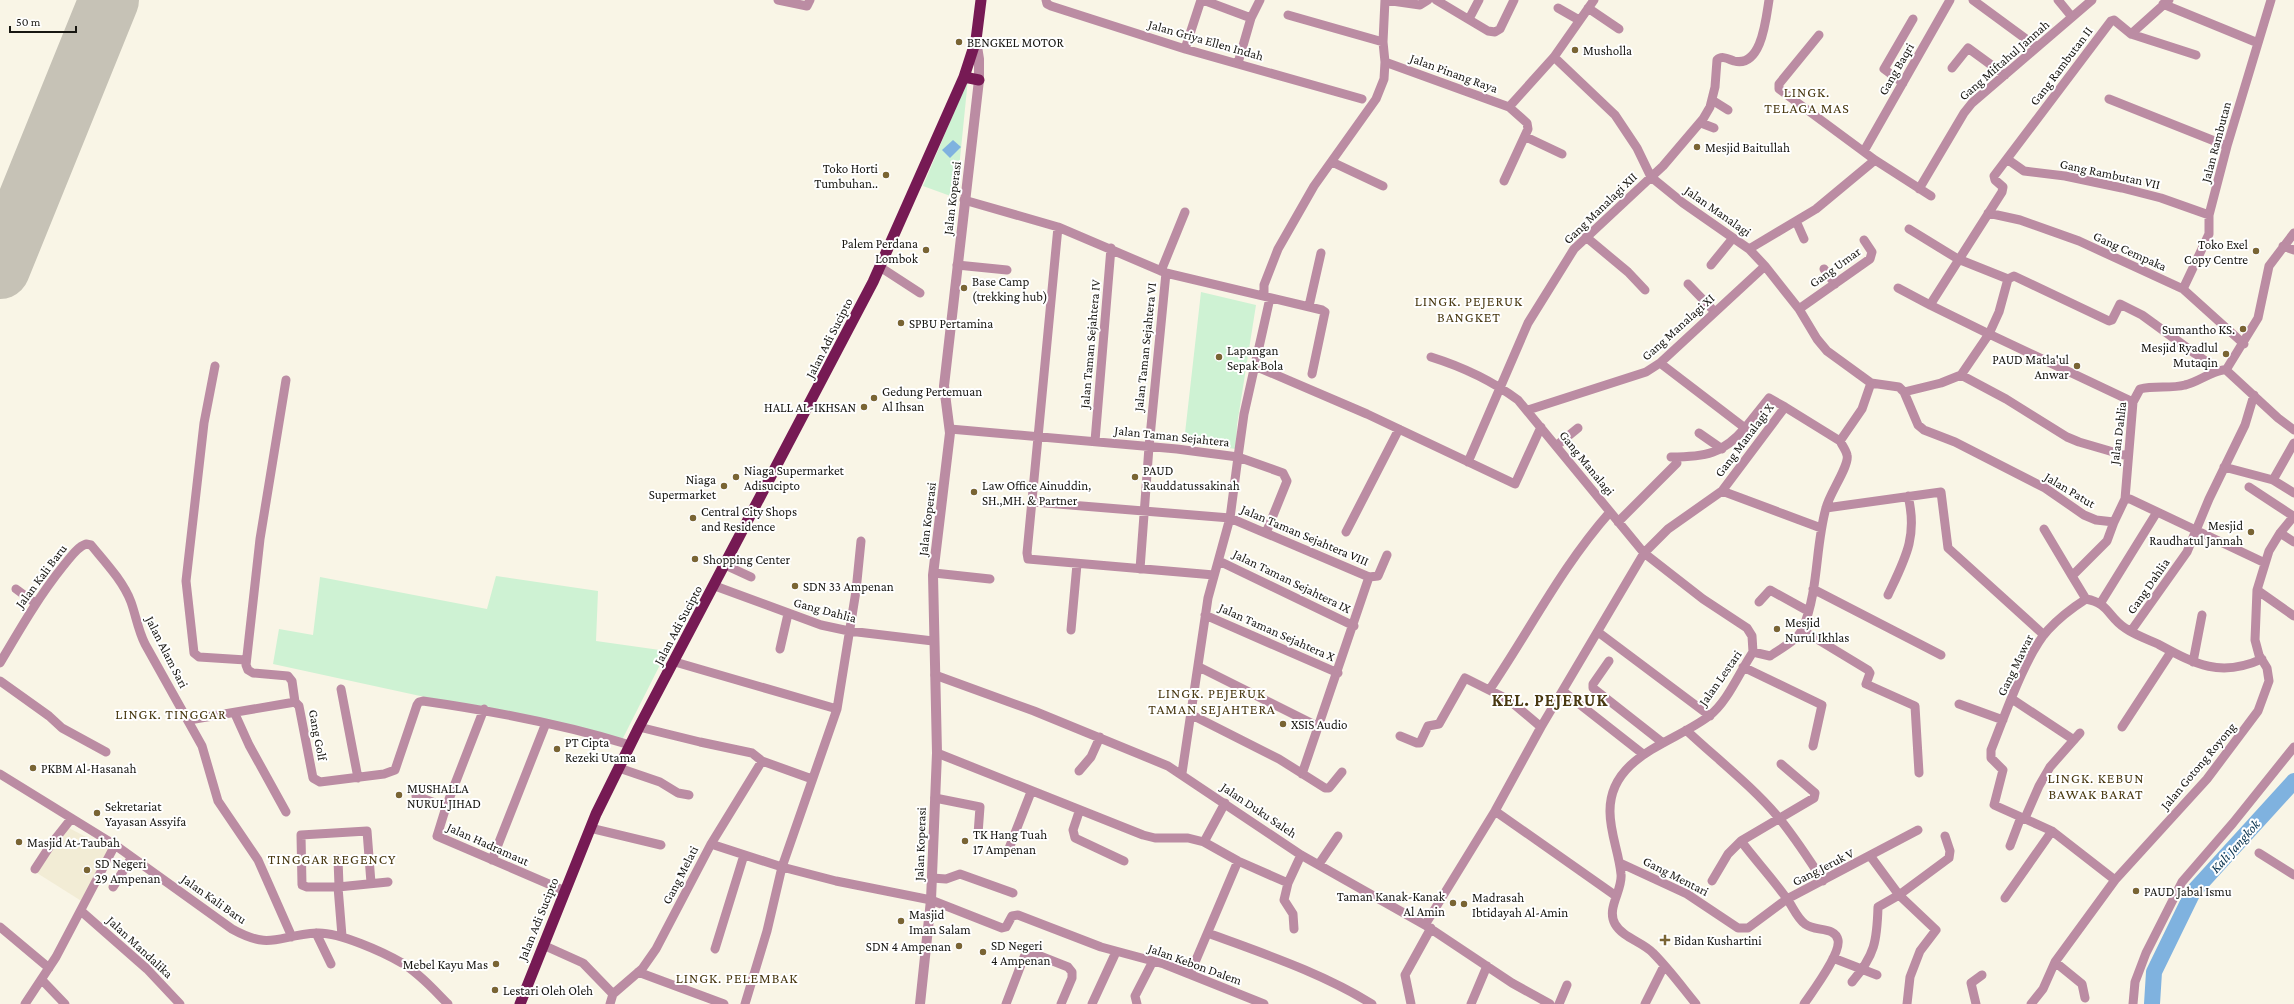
<svg xmlns="http://www.w3.org/2000/svg" width="2294" height="1004" viewBox="0 0 2294 1004" font-family="'Crimson Pro',serif">
	<style>
		.built { fill: #f2ecd5 }
		.green { fill: #cef2d3 }
		.water { fill: #7fb2df }
		.lines { fill: none; stroke-linecap: round; stroke-linejoin: round }
		.river { stroke: #7fb2df; stroke-width: 16 }
		.runway { stroke: #c6c2b6; stroke-width: 60 }
		.minor { stroke: #bb8ca3; stroke-width: 9 }
		.tertiary { stroke: #bb8ca3; stroke-width: 10 }
		.trunk { stroke: #761a54; stroke-width: 11 }
		.poi-dot { fill: #796433; stroke: #fff; stroke-width: 1.5 }
		.labels { text-anchor: middle; dominant-baseline: central; stroke-width: 4; stroke-linejoin: round; paint-order: stroke }
		.street-label { font-size: 13px; fill: #181712; stroke: #fff }
		.poi-label { font-size: 13px; fill: #181712; stroke: #fff; text-anchor: start }
		.neighbourhood-label { font-size: 14px; letter-spacing: 1px; fill: #483810; stroke: #fff }
		.water-label { font-size: 14px; font-style: italic; fill: #06304d; stroke: #fff }
		.district-label { font-size: 17px; font-weight: bold; letter-spacing: 1px; fill: #483810; stroke: #fff }
	</style>
	<rect width="100%" height="100%" fill="#f9f5e6"/>
	<!-- built -->
	<path class="built" d="M67 827 111 850 83 902 37 873Z"/>
	<!-- green -->
	<path class="green" d="M968 79 956 198 923 186Z
		M1201 292 1256 305 1237 425 1236 449 1184 442Z
		M496 576 598 591 596 641 667 651 622 740 273 664 279 629 313 635 320 577 487 609Z"/>
	<!-- water -->
	<path class="water" d="M953 140 961 147 950 158 942 150Z"/>
	<g class="lines">
		<!-- river -->
		<path class="river" d="M2152 1004 2154 972 2193 892 2294 781"/>
		<!-- runway -->
		<path class="runway" d="M0 269 109 0"/>
		<!-- minor -->
		<path class="minor" d="M778 0 807 6 810 0
			M1046 0 1047 4 1051 6 1185 49 1362 99
			M1203 0 1251 18
			M1385 0 1383 42 1385 62 1509 107 1554 57 1594 0
			M1385 0 1420 5 1428 0
			M1436 0 1488 31 1495 32 1500 29 1514 0
			M1973 0 2037 47
			M2058 0 2072 17
			M2169 0 2131 34 2114 20 2111 21 1994 176 1995 180 2003 187 2002 192 1930 305 1989 334 1999 312 2008 279 2014 276 2109 321 2112 320 2120 304 2142 315 2219 371
			M2163 4 2258 43
			M1558 8 1579 20
			M1588 8 1619 29
			M1288 15 1383 42
			M1469 19 1479 0
			M2131 34 2196 55
			M1819 35 1779 84V89L1875 160 1931 196
			M1185 49 1201 0
			M1554 57 1615 115 1637 148 1651 177 1683 203 1749 249 1765 266 1799 309 1817 339 1827 351 1871 383 1899 387 1904 392 1918 425 1924 430 1955 442 2045 488 2084 515 2096 520 2114 522 2125 499H2130L2265 563
			M1238 63 1251 18 1260 0
			M1952 68 1968 48 2005 75
			M1903 83 1884 69 1913 19
			M2109 99 2227 146
			M1712 100 1728 110
			M1701 123 1714 128
			M1526 137 1562 154
			M1864 151 1950 0
			M2007 159 2024 171 2065 176 2122 188 2161 198 2209 215
			M1332 162 1383 186
			M1504 181 1528 129 1527 123 1509 107
			M1919 189 1964 113 1972 103 2092 0
			M964 200 1058 227 1166 273 1322 310 1325 312 1312 374
			M1988 213 2020 220 2079 241 2183 289 2244 344
			M1796 221 1804 239
			M1058 227 1027 553 1028 559 1214 575
			M1909 229 1958 259 2008 279
			M2294 233 2269 266 2258 318 2226 370 2278 418 2294 430
			M1586 237 1628 272 1645 290
			M2283 246 2294 250
			M1749 249 1816 209 1875 160
			M957 265 1007 270
			M1711 265 1733 238
			M880 267 920 293
			M1824 269 1835 284
			M1161 271 1185 212
			M1688 284 1714 311
			M1898 288 1930 305
			M2183 289 2209 234V215L2227 146 2271 0
			M1264 296V285L1278 249 1314 186 1376 99 1384 79 1385 62
			M1309 306 1321 253
			M1799 309 1870 259 1872 252 1864 240
			M1431 357C1463 367 1491 380 1518 400L1644 553 1668 529 1722 491 1785 407 1840 441
			M1660 363 1745 428 1769 398 1785 407
			M215 366 204 423 186 581 194 653 199 657 246 660
			M1255 366 1367 414 1515 484 1541 427
			M1961 375 2006 399 2067 437 2079 442 2127 456
			M286 380 260 539 246 665 248 670 253 673 288 676 292 681 295 702
			M1904 392 1941 383 1961 375 1989 334 2133 402
			M1528 410 1646 372 1660 363 1765 266
			M950 429 1177 449 1238 457 1230 518 1208 598 1182 773
			M1699 433 1722 449
			M1095 441 1111 248
			M1556 446 1578 428
			M1671 457C1705 457 1723 454 1745 428
			M1468 462 1528 323 1574 249 1663 166 1703 119 1710 107 1715 87 1717 60C1722 55 1728 59 1734 61 1762 68 1766 18 1769 0
			M2224 467 2273 480 2294 493
			M2273 480 2294 443
			M2249 487 2293 516
			M1722 491 1821 528
			M2125 499 2133 402 2140 389C2155 385 2170 389 2185 385 2198 382 2210 372 2223 370
			M1033 502 1230 518 1369 577
			M1826 508 1941 492 1948 548 2044 635
			M1618 522 1677 463
			M2044 529 2072 576 2107 541 2114 522
			M1346 532 1399 429
			M1266 533 1287 481 1283 473 1238 457 1244 414 1270 298
			M2280 533 2294 542
			M1219 561 1354 626
			M725 565 751 577
			M1140 569 1149 447 1166 273
			M934 573 990 579
			M2072 576 2086 599
			M715 586 821 625 849 631 933 641
			M16 589 35 603
			M1813 589 1941 655
			M2257 590 2294 616
			M1888 595C1905 559 1918 537 1908 496
			M1759 602 1770 590 1808 611
			M2100 604 2157 512
			M1205 615 1338 673
			M1071 630 1077 564
			M1802 630 1868 670 1870 673 1866 684 1915 706 1919 773
			M2131 631 2187 552 2209 499 2245 425 2254 395
			M1598 632 1710 716
			M780 649 788 614
			M1609 661 1593 684V688L1663 743
			M675 662 837 709
			M2193 662 2202 615
			M0 663C20 629 39 596 64 565 70 558 77 547 86 544L91 545C105 562 123 581 131 602 136 616 138 630 145 644L202 746 218 801 258 860 292 937
			M1199 667 1319 727
			M1743 667 1822 705 1813 746
			M935 675 1034 711 1168 766 1301 855 1425 925 1512 983 1550 1004
			M0 681 49 716 62 728 106 752
			M341 689 358 778
			M1490 689C1530 630 1562 566 1610 512
			M1564 692 1643 754
			M2012 699 2074 740
			M1959 704 2003 720
			M484 709 446 807 437 836 565 891
			M235 714 249 745 286 812
			M1190 714 1279 759 1325 788H1329L1342 772
			M189 720 295 702 299 706 313 778 320 782 384 774 395 770 417 705 419 702 423 701C493 711 562 724 630 745
			M639 727 700 742 752 753 762 761 812 779
			M2122 727 2171 652
			M1686 730C1717 759 1752 786 1779 818 1795 838 1809 859 1823 881
			M1400 736 1417 743H1420L1428 726 1439 724 1465 678 1509 700 1541 727
			M937 753 1143 835 1155 838H1188L1204 842 1238 861 1288 883 1301 855
			M619 768 660 782 678 793 689 795
			M1079 771 1091 757 1100 737
			M0 774 115 845 232 929C272 951 277 935 317 933 339 932 383 952 402 963 420 974 434 990 448 1004
			M1302 774 1369 577 1378 576 1387 555
			M416 796 446 807
			M935 798 980 807 978 834
			M1495 811 1616 896
			M1079 812 1073 830 1075 838 1124 861
			M2025 818 2039 786 2050 767 2080 733
			M590 828 661 845
			M1741 841 1814 798 1815 793 1781 764
			M1204 842 1225 803
			M711 844 782 867 836 881 931 900 1002 928 1006 927 1012 916 1018 915 1101 947 1164 964 1264 1004
			M2010 846 2021 817
			M1008 851 1031 792
			M2259 853 2294 875
			M338 859 339 886
			M492 860 546 723
			M1620 863 1687 894 1738 928H1748L1787 899 1918 830
			M1319 864 1338 836
			M35 869 52 843 71 819
			M932 878 946 879 960 874 1013 893
			M2115 880 2052 831 1994 805 2003 770 1991 758V750C2004 718 2025 655 2048 630 2059 618 2072 608 2086 599 2109 603 2108 617 2125 628 2135 635 2147 639 2158 644 2195 664 2220 678 2262 659
			M1712 881 1728 854 1741 841C1756 861 1773 879 1787 899 1793 907 1797 918 1805 924 1815 932 1835 926 1838 940 1841 954 1812 992 1804 1004
			M1288 883 1284 900 1293 914 1294 929
			M113 887 132 857
			M338 887H307L302 885 301 835 367 831 371 883
			M2005 898 2052 831
			M81 911 147 969 180 1004
			M1425 925 1495 811 1541 727 1644 553 1703 599 1747 628 1752 636 1753 652
			M0 927 49 968
			M316 933 331 964
			M1208 933C1264 954 1320 972 1372 1004
			M342 936 338 887 388 882
			M543 945 583 963 613 994
			M715 949 744 855
			M1833 958 1877 975
			M2055 962 2082 984 2085 998
			M638 972 724 1004
			M1190 974 1238 861
			M42 980 65 1004
			M1852 982C1875 955 1877 941 1878 907L1899 895 1871 857
			M613 994 642 969 656 949 711 844 762 761
			M25 1004 56 957 115 845
			M610 1004 613 994
			M745 1004 767 931 782 867 837 709 856 591 861 541
			M1006 1004 1024 957 1030 952 1068 967 1072 972V978L1061 1004
			M1092 1004 1116 952
			M1137 1004 1135 996 1153 961
			M1411 1004 1405 975 1431 928
			M1471 1004 1487 966
			M1559 1004 1567 985
			M1645 1004 1664 966
			M1696 1004C1682 987 1669 969 1653 953 1643 942 1623 938 1615 924 1606 908 1623 890 1621 874 1619 853 1610 833 1610 812 1609 756 1674 743 1709 716 1727 703 1740 671 1753 652L1770 656C1780 649 1798 640 1803 628 1819 590 1815 547 1826 508 1829 494 1850 465 1847 455 1846 450 1842 445 1840 441L1862 409 1871 383
			M1907 1004 1910 977 1920 951 1936 930 1899 895 1949 858 1950 851 1945 836
			M1976 1004 1971 983 1982 975
			M2031 1004 2043 989 2055 962 2115 880 2207 779 2258 711 2269 681 2267 668 2259 655 2255 640 2257 590 2269 551 2280 533 2294 516
			M2133 1004 2135 982 2146 953 2182 882 2233 823 2294 747"/>
		<!-- tertiary -->
		<path class="tertiary" d="M920 1004 931 900 937 753 933 575 950 433 944 386 979 80V59L976 40"/>
		<!-- trunk -->
		<path class="trunk" d="M964 77 979 80
			M520 1004 596 814 639 727 873 282 964 77 976 40 981 0"/>
	</g>
	<!-- markers -->
	<g class="poi-dot">
		<circle cx="959" cy="42" r="4"/>
		<circle cx="1575" cy="50" r="4"/>
		<circle cx="1697" cy="147" r="4"/>
		<circle cx="886" cy="175" r="4"/>
		<circle cx="926" cy="250" r="4"/>
		<circle cx="2256" cy="251" r="4"/>
		<circle cx="964" cy="288" r="4"/>
		<circle cx="901" cy="323" r="4"/>
		<circle cx="2243" cy="329" r="4"/>
		<circle cx="2226" cy="354" r="4"/>
		<circle cx="1219" cy="357" r="4"/>
		<circle cx="2077" cy="366" r="4"/>
		<circle cx="874" cy="398" r="4"/>
		<circle cx="864" cy="407" r="4"/>
		<circle cx="736" cy="477" r="4"/>
		<circle cx="1135" cy="477" r="4"/>
		<circle cx="724" cy="486" r="4"/>
		<circle cx="974" cy="492" r="4"/>
		<circle cx="693" cy="518" r="4"/>
		<circle cx="2251" cy="532" r="4"/>
		<circle cx="695" cy="559" r="4"/>
		<circle cx="795" cy="586" r="4"/>
		<circle cx="1777" cy="629" r="4"/>
		<circle cx="1283" cy="724" r="4"/>
		<circle cx="557" cy="749" r="4"/>
		<circle cx="33" cy="768" r="4"/>
		<circle cx="399" cy="795" r="4"/>
		<circle cx="97" cy="813" r="4"/>
		<circle cx="965" cy="841" r="4"/>
		<circle cx="19" cy="842" r="4"/>
		<circle cx="87" cy="870" r="4"/>
		<circle cx="2136" cy="891" r="4"/>
		<circle cx="1453" cy="903" r="4"/>
		<circle cx="1464" cy="904" r="4"/>
		<circle cx="901" cy="921" r="4"/>
		<path d="M1663 934h4v4h4v4h-4v4h-4v-4h-4v-4h4z"/>
		<circle cx="959" cy="946" r="4"/>
		<circle cx="983" cy="952" r="4"/>
		<circle cx="496" cy="964" r="4"/>
		<circle cx="495" cy="990" r="4"/>
	</g>
	<g class="labels">
		<!-- street labels -->
		<g class="street-label">
			<text transform="translate(1206 40) rotate(16)">Jalan Griya Ellen Indah</text>
			<text transform="translate(2004 60) rotate(-41)">Gang Miftahul Jannah</text>
			<text transform="translate(2061 66) rotate(-53)">Gang Rambutan II</text>
			<text transform="translate(1896 69) rotate(-60)">Gang Baqri</text>
			<text transform="translate(1454 73) rotate(20)">Jalan Pinang Raya</text>
			<text transform="translate(2216 142) rotate(-75)">Jalan Rambutan</text>
			<text transform="translate(2110 174) rotate(12)">Gang Rambutan VII</text>
			<text transform="translate(952 198) rotate(-83)">Jalan Koperasi</text>
			<text transform="translate(1600 208) rotate(-44)">Gang Manalagi XII</text>
			<text transform="translate(1718 211) rotate(35)">Jalan Manalagi</text>
			<text transform="translate(2130 251) rotate(24)">Gang Cempaka</text>
			<text transform="translate(1835 267) rotate(-36)">Gang Umar</text>
			<text transform="translate(1678 327) rotate(-42)">Gang Manalagi XI</text>
			<text transform="translate(829 338) rotate(-63)">Jalan Adi Sucipto</text>
			<text transform="translate(1090 344) rotate(-85)">Jalan Taman Sejahtera IV</text>
			<text transform="translate(1145 347) rotate(-84)">Jalan Taman Sejahtera VI</text>
			<text transform="translate(2118 433) rotate(-83)">Jalan Dahlia</text>
			<text transform="translate(1172 436) rotate(6)">Jalan Taman Sejahtera</text>
			<text transform="translate(1744 440) rotate(-53)">Gang Manalagi X</text>
			<text transform="translate(1587 463) rotate(51)">Gang Manalagi</text>
			<text transform="translate(2070 490) rotate(31)">Jalan Patut</text>
			<text transform="translate(927 519) rotate(-83)">Jalan Koperasi</text>
			<text transform="translate(1305 535) rotate(23)">Jalan Taman Sejahtera VIII</text>
			<text transform="translate(41 576) rotate(-53)">Jalan Kali Baru</text>
			<text transform="translate(1292 581) rotate(26)">Jalan Taman Sejahtera IX</text>
			<text transform="translate(2148 586) rotate(-55)">Gang Dahlia</text>
			<text transform="translate(825 610) rotate(15)">Gang Dahlia</text>
			<text transform="translate(678 625) rotate(-62)">Jalan Adi Sucipto</text>
			<text transform="translate(1277 632) rotate(24)">Jalan Taman Sejahtera X</text>
			<text transform="translate(167 652) rotate(63)">Jalan Alam Sari</text>
			<text transform="translate(2015 665) rotate(-64)">Gang Mawar</text>
			<text transform="translate(1720 678) rotate(-55)">Jalan Lestari</text>
			<text transform="translate(318 735) rotate(79)">Gang Golf</text>
			<text transform="translate(2198 766) rotate(-50)">Jalan Gotong Royong</text>
			<text transform="translate(1259 810) rotate(34)">Jalan Duku Saleh</text>
			<text transform="translate(488 844) rotate(24)">Jalan Hadramaut</text>
			<text transform="translate(920 844) rotate(-88)">Jalan Koperasi</text>
			<text transform="translate(1823 867) rotate(-27)">Gang Jeruk V</text>
			<text transform="translate(680 875) rotate(-63)">Gang Melati</text>
			<text transform="translate(1676 876) rotate(27)">Gang Mentari</text>
			<text transform="translate(214 899) rotate(35)">Jalan Kali Baru</text>
			<text transform="translate(538 919) rotate(-68)">Jalan Adi Sucipto</text>
			<text transform="translate(140 947) rotate(43)">Jalan Mandalika</text>
			<text transform="translate(1195 964) rotate(20)">Jalan Kebon Dalem</text>
		</g>
		<!-- poi labels -->
		<g class="poi-label">
			<text x="967" y="42">BENGKEL MOTOR</text>
			<text x="1583" y="50">Musholla</text>
			<text x="1705" y="147">Mesjid Baitullah</text>
			<text x="878" y="168" text-anchor="end">Toko Horti<tspan x="878" dy="15">Tumbuhan..</tspan></text>
			<text x="918" y="243" text-anchor="end">Palem Perdana<tspan x="918" dy="15">Lombok</tspan></text>
			<text x="2248" y="244" text-anchor="end">Toko Exel<tspan x="2248" dy="15">Copy Centre</tspan></text>
			<text x="972" y="281">Base Camp<tspan x="972" dy="15">(trekking hub)</tspan></text>
			<text x="909" y="323">SPBU Pertamina</text>
			<text x="2235" y="329" text-anchor="end">Sumantho KS.</text>
			<text x="2218" y="347" text-anchor="end">Mesjid Ryadlul<tspan x="2218" dy="15">Mutaqin</tspan></text>
			<text x="1227" y="350">Lapangan<tspan x="1227" dy="15">Sepak Bola</tspan></text>
			<text x="2069" y="359" text-anchor="end">PAUD Matla'ul<tspan x="2069" dy="15">Anwar</tspan></text>
			<text x="882" y="391">Gedung Pertemuan<tspan x="882" dy="15">Al Ihsan</tspan></text>
			<text x="856" y="407" text-anchor="end">HALL AL-IKHSAN</text>
			<text x="744" y="470">Niaga Supermarket<tspan x="744" dy="15">Adisucipto</tspan></text>
			<text x="1143" y="470">PAUD<tspan x="1143" dy="15">Rauddatussakinah</tspan></text>
			<text x="716" y="479" text-anchor="end">Niaga<tspan x="716" dy="15">Supermarket</tspan></text>
			<text x="982" y="485">Law Office Ainuddin,<tspan x="982" dy="15">SH.,MH. &amp; Partner</tspan></text>
			<text x="701" y="511">Central City Shops<tspan x="701" dy="15">and Residence</tspan></text>
			<text x="2243" y="525" text-anchor="end">Mesjid<tspan x="2243" dy="15">Raudhatul Jannah</tspan></text>
			<text x="703" y="559">Shopping Center</text>
			<text x="803" y="586">SDN 33 Ampenan</text>
			<text x="1785" y="622">Mesjid<tspan x="1785" dy="15">Nurul Ikhlas</tspan></text>
			<text x="1291" y="724">XSIS Audio</text>
			<text x="565" y="742">PT Cipta<tspan x="565" dy="15">Rezeki Utama</tspan></text>
			<text x="41" y="768">PKBM Al-Hasanah</text>
			<text x="407" y="788">MUSHALLA<tspan x="407" dy="15">NURUL JIHAD</tspan></text>
			<text x="105" y="806">Sekretariat<tspan x="105" dy="15">Yayasan Assyifa</tspan></text>
			<text x="973" y="834">TK Hang Tuah<tspan x="973" dy="15">17 Ampenan</tspan></text>
			<text x="27" y="842">Masjid At-Taubah</text>
			<text x="95" y="863">SD Negeri<tspan x="95" dy="15">29 Ampenan</tspan></text>
			<text x="2144" y="891">PAUD Jabal Ismu</text>
			<text x="1445" y="896" text-anchor="end">Taman Kanak-Kanak<tspan x="1445" dy="15">Al Amin</tspan></text>
			<text x="1472" y="897">Madrasah<tspan x="1472" dy="15">Ibtidayah Al-Amin</tspan></text>
			<text x="909" y="914">Masjid<tspan x="909" dy="15">Iman Salam</tspan></text>
			<text x="1674" y="940">Bidan Kushartini</text>
			<text x="991" y="945">SD Negeri<tspan x="991" dy="15">4 Ampenan</tspan></text>
			<text x="951" y="946" text-anchor="end">SDN 4 Ampenan</text>
			<text x="488" y="964" text-anchor="end">Mebel Kayu Mas</text>
			<text x="503" y="990">Lestari Oleh Oleh</text>
		</g>
		<!-- neighbourhood labels -->
		<g class="neighbourhood-label">
			<text x="1807" y="92">LINGK.<tspan x="1807" dy="16">TELAGA MAS</tspan></text>
			<text x="1469" y="301">LINGK. PEJERUK<tspan x="1469" dy="16">BANGKET</tspan></text>
			<text x="1212" y="693">LINGK. PEJERUK<tspan x="1212" dy="16">TAMAN SEJAHTERA</tspan></text>
			<text x="171" y="714">LINGK. TINGGAR</text>
			<text x="2096" y="778">LINGK. KEBUN<tspan x="2096" dy="16">BAWAK BARAT</tspan></text>
			<text x="332" y="859">TINGGAR REGENCY</text>
			<text x="737" y="978">LINGK. PELEMBAK</text>
		</g>
		<!-- water labels -->
		<g class="water-label">
			<text transform="translate(2235 846) rotate(-48)">Kali Jangkok</text>
		</g>
		<!-- district labels -->
		<g class="district-label">
			<text x="1550" y="700">KEL. PEJERUK</text>
		</g>
	</g>
	<!-- scale -->
	<path d="M10 26v6h66v-6" fill="none" stroke="#181712" stroke-width="2"/>
	<text x="16" y="26" font-size="12" fill="#181712" stroke="#ffffff" stroke-width="3" paint-order="stroke">50 m</text>
</svg>
